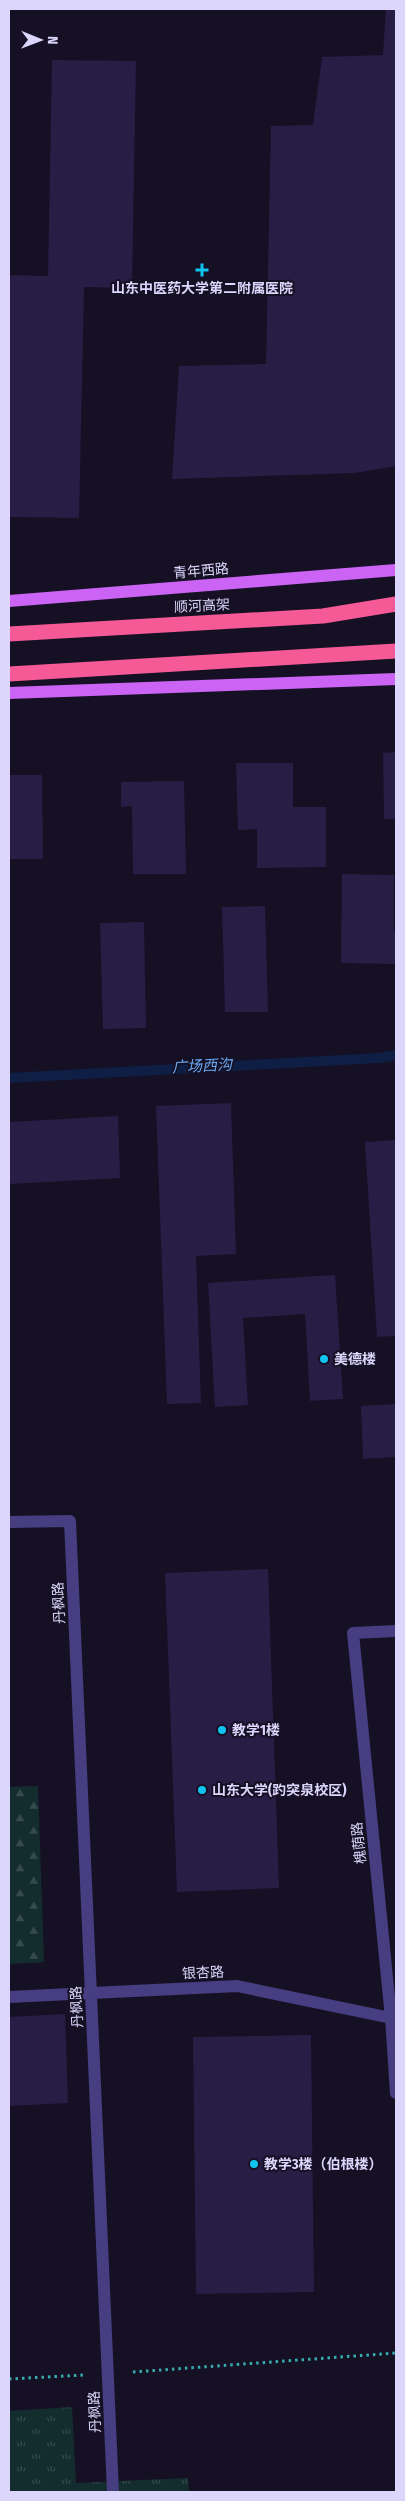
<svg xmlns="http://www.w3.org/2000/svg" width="405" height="2501" viewBox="0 0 405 2501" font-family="'Fira Sans Condensed','Noto Sans SC',sans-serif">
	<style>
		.forest { fill: url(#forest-firs) }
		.park { fill: url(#park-tufts) }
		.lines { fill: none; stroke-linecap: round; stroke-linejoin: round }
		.stream { stroke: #0f1e44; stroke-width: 10 }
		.building { fill: #281d44 }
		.path { stroke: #37acaf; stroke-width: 3; stroke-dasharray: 2.5 4; stroke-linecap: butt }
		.lane { stroke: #463e80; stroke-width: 12 }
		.primary { stroke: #cb64f5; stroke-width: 12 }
		.highway { stroke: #f55996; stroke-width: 15 }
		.poi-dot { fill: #0fc5ef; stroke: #151024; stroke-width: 2 }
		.labels { text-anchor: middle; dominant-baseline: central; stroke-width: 4; stroke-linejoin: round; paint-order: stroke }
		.poi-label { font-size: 14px; font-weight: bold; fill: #ddd6fc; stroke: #151024; text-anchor: start }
		.street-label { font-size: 14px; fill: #ddd6fc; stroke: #151024 }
		.water-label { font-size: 15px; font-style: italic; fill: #6aa9f6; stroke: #151024 }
	</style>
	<defs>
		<pattern id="forest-firs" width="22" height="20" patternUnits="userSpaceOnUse" patternTransform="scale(1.25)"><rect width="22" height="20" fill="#132c2e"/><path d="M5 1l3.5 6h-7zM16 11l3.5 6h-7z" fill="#354a4d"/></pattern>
		<pattern id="park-tufts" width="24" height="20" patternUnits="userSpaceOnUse" patternTransform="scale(1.25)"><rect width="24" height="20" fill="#132c2e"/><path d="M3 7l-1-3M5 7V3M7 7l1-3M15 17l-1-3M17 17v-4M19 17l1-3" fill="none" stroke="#354a4d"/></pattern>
	</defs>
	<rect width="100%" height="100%" fill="#151024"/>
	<!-- forest -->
	<path class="forest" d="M38 1786 44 1962 9 1964V1787Z"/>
	<!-- park -->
	<path class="park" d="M72 2407 76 2483 188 2478 189 2492H9V2411Z"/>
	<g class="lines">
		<!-- stream -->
		<path class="stream" d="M9 1078 379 1058 396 1055"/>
	</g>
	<!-- building -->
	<path class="building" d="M386 9H396V466L355 473 172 479 179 366 266 364 271 126 313 125 322 57 383 55Z
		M52 60 136 61 132 288 84 287 79 518 9 517V275L48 276Z
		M396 752V819H384L383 753Z
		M236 763H293V807H326V867L257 868V829L238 830Z
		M9 775H42L43 859H9Z
		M184 781 186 874H133L132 806 121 807V782Z
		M342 874 394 875V931H396V964L341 963Z
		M265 906 268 1012H225L222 907Z
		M144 922 146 1028 103 1029 100 923Z
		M231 1103 236 1254 196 1256 201 1403 167 1404 156 1106Z
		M118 1116 120 1178 9 1184V1122Z
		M396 1140V1336L377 1337 365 1142Z
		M335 1275 343 1399 310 1401 305 1314 243 1318 248 1405 215 1407 208 1283Z
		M396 1404V1457L363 1459 361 1406Z
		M268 1569 279 1888 177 1892 165 1573Z
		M65 2014 68 2103 9 2106V2017Z
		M311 2035 314 2292 196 2294 193 2037Z"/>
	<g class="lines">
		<!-- path -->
		<path class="path" d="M133 2372 396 2353
			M9 2379 84 2375"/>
		<!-- lane -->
		<path class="lane" d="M9 1522 70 1521 113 2492
			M396 1631 353 1633 391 2018 396 2093
			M9 1997 237 1986 396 2019"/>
		<!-- primary -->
		<path class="primary" d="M9 601 396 570
			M9 693 396 679"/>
		<!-- highway -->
		<path class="highway" d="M9 634 323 616 396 604
			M9 674 396 651"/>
	</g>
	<!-- markers -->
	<g class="poi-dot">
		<path d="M199.5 262.5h5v5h5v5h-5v5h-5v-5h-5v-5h5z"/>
		<circle cx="324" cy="1359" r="5"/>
		<circle cx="222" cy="1730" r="5"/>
		<circle cx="202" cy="1790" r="5"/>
		<circle cx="254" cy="2164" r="5"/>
	</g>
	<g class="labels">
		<!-- poi labels -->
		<g class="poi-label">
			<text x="202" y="288" text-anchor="middle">山东中医药大学第二附属医院</text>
			<text x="334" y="1359">美德楼</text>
			<text x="232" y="1730">教学1楼</text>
			<text x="212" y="1790">山东大学(趵突泉校区)</text>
			<text x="264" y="2164">教学3楼（伯根楼）</text>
		</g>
		<!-- street labels -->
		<g class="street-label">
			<text transform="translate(201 571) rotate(-5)">青年西路</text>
			<text transform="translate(202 606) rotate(-3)">顺河高架</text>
			<text transform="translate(59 1603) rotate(-93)">丹枫路</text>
			<text transform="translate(359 1843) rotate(-96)">槐荫路</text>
			<text transform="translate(203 1973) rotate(-3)">银杏路</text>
			<text transform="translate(77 2007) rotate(-93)">丹枫路</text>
			<text transform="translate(95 2412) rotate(-92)">丹枫路</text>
		</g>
		<!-- water labels -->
		<g class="water-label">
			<text transform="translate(202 1066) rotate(-3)">广场西沟</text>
		</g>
	</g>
	<!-- border -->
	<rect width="405" height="2501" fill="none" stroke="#ddd6fc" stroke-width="20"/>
	<!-- north arrow -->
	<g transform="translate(40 40) rotate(91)" stroke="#151024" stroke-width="4" paint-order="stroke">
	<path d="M0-4L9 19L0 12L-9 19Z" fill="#ddd6fc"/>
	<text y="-8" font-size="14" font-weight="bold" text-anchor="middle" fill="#ddd6fc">N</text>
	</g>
</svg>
